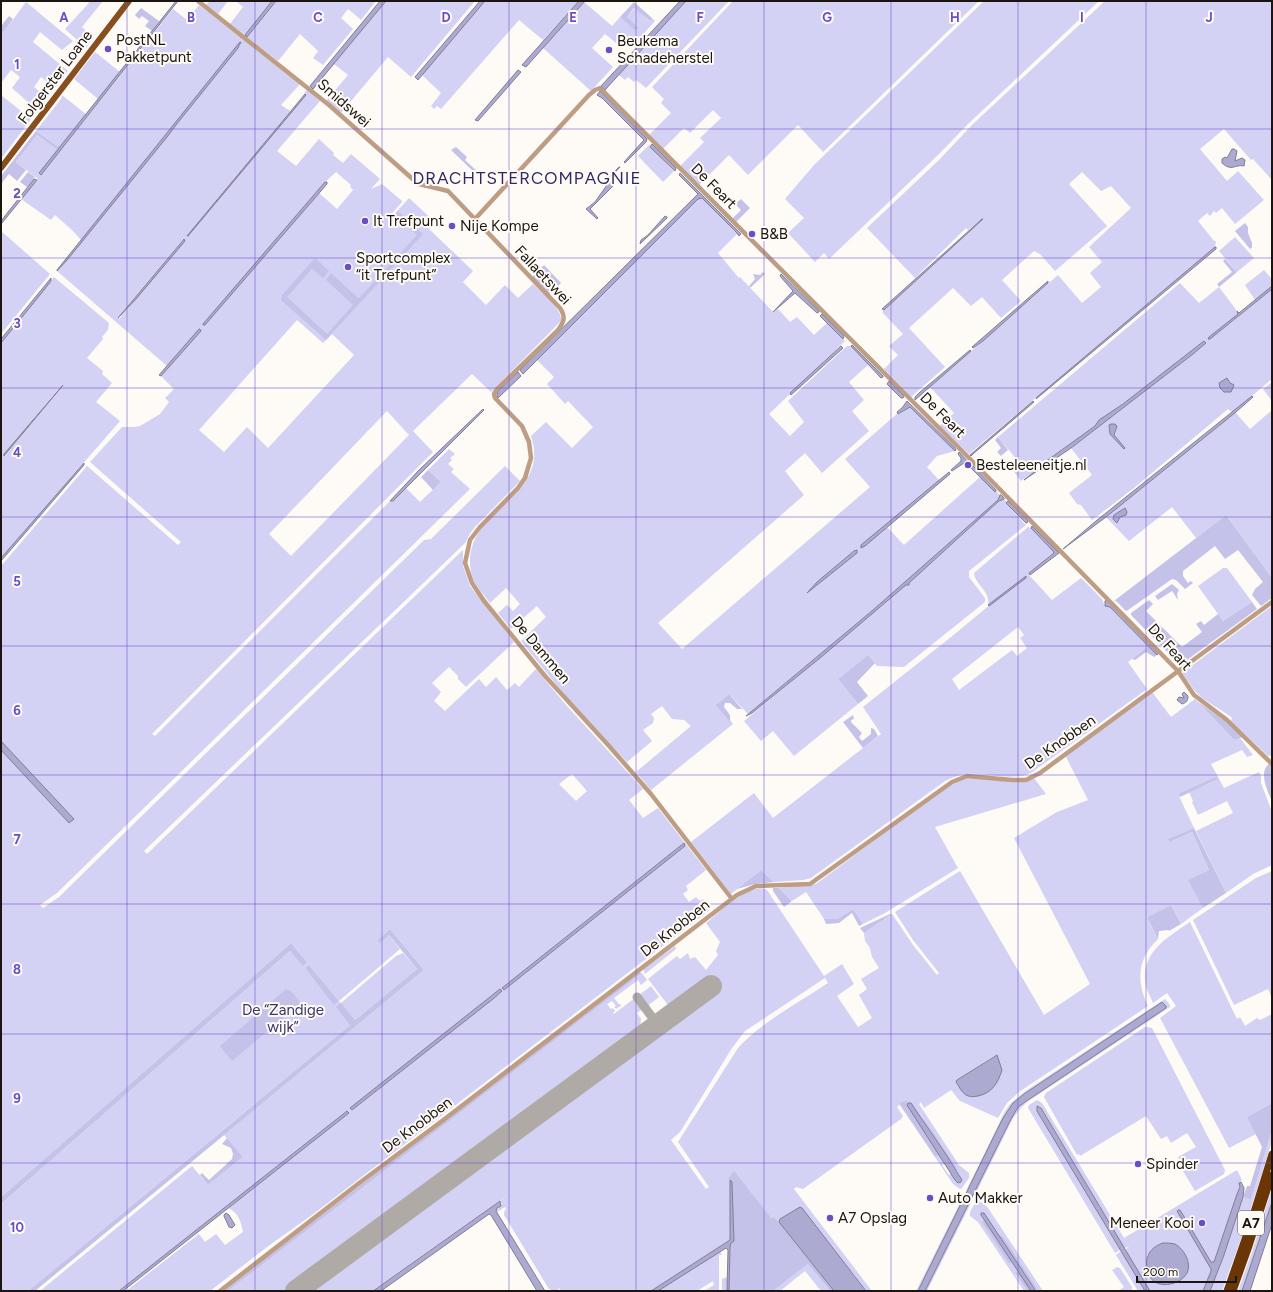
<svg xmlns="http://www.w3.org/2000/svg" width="1273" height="1292" viewBox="0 0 1273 1292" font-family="Figtree,sans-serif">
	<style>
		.green { fill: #d3d1f4; fill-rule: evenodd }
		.forest { fill: #c4c2e9 }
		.water { fill: #acaad0; stroke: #817d96 }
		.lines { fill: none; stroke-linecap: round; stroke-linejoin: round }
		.taxiway { stroke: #b0aaa6; stroke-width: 9 }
		.runway { stroke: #b0aaa6; stroke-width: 22 }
		.minor { stroke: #be9d85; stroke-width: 4.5 }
		.major { stroke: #874e1f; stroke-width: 6 }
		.highway { stroke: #6a3605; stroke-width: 7 }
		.grid { fill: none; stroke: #674fc8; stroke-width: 1; stroke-opacity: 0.55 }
		.poi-dot { fill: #674fc8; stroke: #fefaf6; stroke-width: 1.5 }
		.labels { text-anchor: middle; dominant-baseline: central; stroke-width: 4; stroke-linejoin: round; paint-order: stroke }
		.shield { fill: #fefaf6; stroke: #605a54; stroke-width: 1 }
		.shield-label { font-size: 14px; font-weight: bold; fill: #1c150f }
		.poi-label { font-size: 15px; fill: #1c150f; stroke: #fefaf6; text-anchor: start }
		.street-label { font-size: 15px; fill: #1c150f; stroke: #fefaf6 }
		.park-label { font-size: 15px; fill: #3b3466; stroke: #fefaf6 }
		.quarter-label { font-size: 17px; letter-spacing: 1px; fill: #312761; stroke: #fefaf6 }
		.grid-label { font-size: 13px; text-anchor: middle; font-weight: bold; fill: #674fc8; stroke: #fefaf6; stroke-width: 4; stroke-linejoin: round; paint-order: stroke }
	</style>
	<rect width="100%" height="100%" fill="#fefaf6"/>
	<!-- green -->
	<path class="green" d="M87 1H103L82 27 93 38 86 48 65 29 89 3Z
		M210 1H228L218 14 206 5Z
		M236 1H272L245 35 230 24 243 7Z
		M276 1H376L361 20 348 9 341 18 353 29 323 65 313 58 318 51 300 34 278 61 247 37Z
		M386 1H475L411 77 388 57 341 113 326 101 348 75 334 64Z
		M485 1H579L543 40 519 20 441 109 437 106 434 109 431 106 441 93 422 75Z
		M686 1H729L646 88 636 80 634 82 628 77 625 80 618 74Z
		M733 1H979L823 152 798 125 748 175 729 155 699 185 680 166 704 142 700 138 721 118 713 110 690 133 684 128 663 149 649 135 671 113 661 103 664 99 652 87Z
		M984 1H1099L969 123 938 155 829 259 824 253 815 262 788 233 804 218 785 199 814 165Z
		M1105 1H1272V180L1253 159 1251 160 1224 129 1200 149 1227 181 1238 171 1264 200 1235 224 1222 208 1216 213 1214 211 1210 216 1207 213 1198 221 1214 241H1216L1215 247 969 454 939 426 954 413 930 387 1058 275 1082 303 1101 287 1090 273 1102 262 1089 247 1131 208 1111 186 1101 191 1082 172 1069 184 1107 226 1055 271 1040 254 1034 251 1002 280 1021 301 1001 318 982 297 971 306 953 288 909 328 945 367 911 397 884 369 898 355 889 346 903 334 882 312 983 219H982L968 230 966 228 915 278 867 228 939 160 972 125Z
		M26 2 73 41 62 50 40 32 33 42 68 71 55 88 41 77 34 87 47 98 38 111 12 88 20 77 11 70 1 83V30L4 32Z
		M584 2 612 26 620 17 637 31 639 28 627 17 635 8 649 21 652 18 655 21 632 47 622 42 616 43 605 34 592 48 613 67 591 91 543 48Z
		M199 5 300 84 281 105 290 111 187 236H188L306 95 304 93 307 90 320 101 277 151 296 166 319 139 334 153 333 155 343 163 351 154 380 179 371 189 382 184 402 201V202L388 218 389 220 409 198 435 222 429 229 473 271 463 282 486 305 505 285 518 298 533 284C541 292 563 309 561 321L491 392 472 374 413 431 433 452 152 734 155 736 390 501 392 502 406 488 420 502 441 482 428 470 449 449 455 454 450 458 452 460 448 464 454 469 451 472 470 489 57 893 40 905 43 908 59 897 424 540 431 539 505 466 520 481 475 527 471 532 465 543 144 851 147 854 463 550V566L470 586 514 642 466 687 458 679V676L449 667 432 683 441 692 434 701 445 711 479 679 486 687 496 677 507 690 515 683 519 687 536 669 566 705 643 789 629 800 643 818 658 808 706 870 686 886 688 890 683 894 689 902 696 897 700 901 703 899 711 909 312 1215 271 1244 210 1291H126L199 1234 205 1242 216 1234 225 1245 243 1232C241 1221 238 1212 228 1208L349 1113 348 1111H347L119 1291H40L192 1166 208 1185 243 1157 224 1135 424 970 390 929 377 940 389 935 400 949 339 1001 341 1003 396 956 403 953 417 969 355 1020 341 1004 337 1007 351 1024 28 1291H1V1204L290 951 303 965 307 962 291 943 1 1197V750L67 821 68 814 1 741V566L87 466 178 545 181 542 90 462 122 427H135L140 426 160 414 169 402 165 398 174 389 161 376 201 331 200 328 167 366 57 271 68 259 241 44 239 43 81 240 72 230 55 215 51 220 21 199 38 179 16 162 37 135 58 150 39 173 41 175 173 9 187 20ZM336 172 351 185 350 187 353 190 337 209 319 193 205 325H203L325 182ZM183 239 184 241 119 319V317L123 311ZM297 320 323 343 332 334 354 355 268 448 247 427 224 452 199 430ZM387 411 409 435 291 556 269 534ZM572 774 587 791 576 801 559 784ZM684 843 685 846 504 990 502 988ZM309 965 339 1001 335 1004 305 968ZM500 989 502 991 493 999 352 1110 351 1109V1108Z
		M95 52 120 72 98 99 74 79Z
		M1 95 31 119 1 159Z
		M62 95 87 115 60 148 36 131 61 99Z
		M649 145 674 171 663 182 638 156Z
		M527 171 535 178 528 185 520 178Z
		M702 198 737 234 718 253 739 278 740 277 773 312 778 309 790 322 797 317 814 335 827 323 845 341 769 414 790 436 804 422 788 401 847 346H851L868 365 849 382 864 400 852 411 869 431 822 473 805 453 785 471 804 495 658 623 682 649 870 487 845 459 898 413 899 414 910 407 955 451 937 456 927 467 939 480 894 518 865 546 887 527 904 545 980 477 995 492 996 491 1000 495 998 500 873 610 748 714 729 694 717 704 733 724 651 790 636 772 691 726 684 720 672 719 662 706 651 714 654 718 653 723 643 730 652 741 627 762 567 698 521 641 546 617 537 606 511 629 498 613 507 605 513 611 520 604 506 588 490 603C485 596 479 590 475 583 471 576 470 568 470 560 471 508 551 496 531 436L546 422 572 448 593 427 568 401 565 404 547 384 554 377 537 360 698 199ZM854 551 857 552 808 592 817 582Z
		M1 231 50 274 1 334Z
		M1235 237 1254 258 1237 272 1219 251Z
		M1264 270 1272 279V286L1255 300 1245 285Z
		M54 277 109 323 108 330 102 337 103 339 87 358 103 371 102 374 112 383 96 402 120 421 1 558V343ZM62 385H63L5 456 4 454Z
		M1180 283 1199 303 1219 287 1237 311 1238 314 1209 337 1233 321 1272 289V379L1234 411 1250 429 1272 410V578L1226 515 1196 538 1172 507 1129 541 1106 517 1231 416 1232 412 1228 409 1134 488 1092 520 1081 505 1077 504 1069 493 1092 475 1071 448 1193 354 1205 343V341L1132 398 1098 421 1095 426 1021 481 1011 468 1018 461 998 437ZM1116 424 1117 427 1114 437 1110 432 1109 425Z
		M1272 382V401L1263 389Z
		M1002 499H1004L1007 502 1006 503 1026 525 969 571V577L985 598V602L904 667 877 666 868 655 838 679 858 704 794 756 773 731 761 741 744 721 906 585H908L909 583Z
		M1028 527 1031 528 1053 551 1054 553 1029 573V575L1052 600 1081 578 1102 599 1105 606 1110 607 1148 646 1128 662 1147 689 1031 773C1009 782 988 772 966 774 958 775 952 778 945 781L811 878 803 880 774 882 761 870 731 894 691 842 754 793 773 818 881 734 863 707 951 637 1025 576 988 605C991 591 975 585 974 573ZM1018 627 1024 635 1020 638 1027 648 1017 656 1012 650 959 690 952 679Z
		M1223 568H1227L1252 602 1223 621 1198 586Z
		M1272 606V755L1268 756 1231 721 1232 718 1230 716 1202 698 1195 691 1182 673Z
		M1152 692 1171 717 1195 699 1234 740 1240 738 1253 755 1247 757 1242 750 1211 764 1224 788 1259 772 1261 776V783L1272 812V865L1253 874 1226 893 1196 831 1233 813 1227 801 1198 815 1192 802 1193 801 1189 792 1217 780 1178 794 1194 828 1169 839 1170 842 1192 832 1209 870 1189 880 1203 908 1181 924 1171 905 1147 917 1158 939C1137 959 1136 981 1148 1006L1019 1092 1007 1103 998 1118 960 1101 951 1090 924 1108 921 1102 919 1104 959 1165 969 1173V1178L962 1188 960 1189 953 1184 935 1157 940 1155 946 1164 942 1165 949 1175 951 1173 955 1180 960 1176 957 1171 958 1169 925 1120H923L911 1103H908L905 1100 897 1107 903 1116 901 1119 803 1189 796 1187 794 1189 872 1291H866L853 1273 779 1221V1222L774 1217 771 1218 729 1179 730 1180V1240L651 1291H561L559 1288 558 1289 559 1291 552 1290 549 1289 504 1215V1212L506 1209 505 1207 497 1212 496 1211 502 1204 500 1201 509 1194 372 1291H308L678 1020 677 1017 714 990 708 982 671 1009 648 979 677 956 680 959 688 953 690 959 695 957 706 970 718 955 716 951 720 942 706 923C719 913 750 881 767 890L824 976 842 964 854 984 837 996 858 1027 872 1018 859 995 867 989 861 979 879 968 872 957 870 948 865 941 864 933 892 914 913 945 937 975 939 973 913 940 895 912 960 871 1044 1015 1090 984 1014 838 1057 812 1088 800 1065 755ZM825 978 828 983C800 1002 760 1023 738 1048L678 1142 709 1187 706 1189 671 1140 680 1132 732 1048 745 1031ZM994 1056H997L1002 1070 972 1097C963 1094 961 1088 957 1080Z
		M966 778 1007 781 1034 778 1046 794 935 827 958 868 885 913 863 924 853 909 837 919H824L806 892 792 901 779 888 816 884 939 792 949 786Z
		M1272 871V998L1268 989 1234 1005 1193 920 1256 878Z
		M1190 922 1237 1019 1240 1017 1245 1026 1257 1018 1260 1020 1272 1014V1103L1247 1117 1256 1134 1229 1148 1160 1018 1176 1006 1167 993 1153 1003C1151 997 1147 992 1146 986 1139 953 1168 937 1190 922Z
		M675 946 676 949 645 974 643 969Z
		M642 973 647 980 641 985 638 980 614 998 619 1004 622 1005 616 1009 614 1007 616 1006 612 1001 607 1004 611 1009 613 1008 615 1011 613 1013 614 1014 636 997 644 1008 637 1013 641 1019 640 1029 292 1285 296 1291H228Z
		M651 986 659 997 646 1007 638 996Z
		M1165 999 1170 1005V1007L1027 1102 1020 1109 1013 1118 976 1193H973L1009 1123 1018 1107 1075 1068 1166 1008V1006L1162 1002 1024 1094 1013 1103 1009 1108 968 1191 967 1189 1005 1111 1010 1104 1024 1092Z
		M1145 1027H1148L1152 1028 1225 1170 1224 1174 1195 1191 1177 1161 1180 1160 1178 1157 1196 1147 1187 1133 1171 1143 1167 1136 1161 1139 1146 1116 1080 1156 1079 1154 1077 1155 1044 1097 1046 1093Z
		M1037 1100 1042 1103 1124 1238 1237 1170 1242 1180 1239 1183 1240 1187 1237 1194 1214 1262H1211L1177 1211 1211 1269V1271L1203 1291H1150L1125 1250 1129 1247 1124 1248 1040 1106 1037 1111 1120 1250 1115 1253 1028 1108 1029 1105ZM1156 1246 1187 1274C1176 1285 1163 1290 1151 1279L1147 1255Z
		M1272 1130V1141L1242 1236 1222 1291H1210L1224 1255 1243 1197 1251 1200Z
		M1272 1188V1202L1242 1291H1238L1252 1252Z
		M964 1195 965 1196 918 1291H916Z
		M971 1199 972 1201 927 1291H925Z
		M976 1201 983 1203 988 1208 1043 1291H1036L1037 1288 1002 1235 999 1236 984 1213 981 1215 984 1220 981 1221 1009 1264 1012 1262 1018 1271 1015 1274 1027 1291H1024L978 1222 970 1216V1212Z
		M720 1251 722 1255H719V1291H704L714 1285 713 1281 697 1291H658Z
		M1121 1251 1145 1291H1138L1116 1255Z
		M808 1264 830 1291H821L805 1271 780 1291H773Z
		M1117 1267 1120 1268 1132 1287V1291H1118L1124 1287 1112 1270Z
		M727 1277V1291H722V1279Z"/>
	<!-- forest -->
	<path class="forest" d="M634 2 652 18 650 21 634 8 627 17 639 28 636 31 620 17Z
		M141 8 159 21 152 31 145 26 149 21 142 16 139 19 135 15Z
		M9 16 13 19 4 32 1 30V25H2Z
		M36 131 60 148 58 150 37 135 16 162 26 170 17 181 9 174 1 184V176Z
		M456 147 467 157 465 160 479 173 477 175 451 150Z
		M28 172 35 177 27 187 20 182Z
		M741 199 750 208 736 222 733 218 741 210 735 204Z
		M398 211 423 234 326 340 281 300 282 295 315 258 329 271 323 278 312 269 287 297 327 334 353 305 326 280 331 273 358 298 360 297 417 235 397 216 392 222 390 220Z
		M1245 223 1248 227V233L1252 243V248L1250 249 1235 231Z
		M1225 259 1237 272 1219 287 1217 284 1232 272 1223 261Z
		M544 265 561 283 549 295 532 277Z
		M763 272 765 274 750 288 749 286 755 279 753 274 760 275Z
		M998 437 1008 450 1001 456 997 452 1001 448 995 440Z
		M428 470 441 482 433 490 421 477Z
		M1226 515 1272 578V598L1261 606 1252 595 1255 589 1263 582 1238 550 1225 559 1215 546 1183 571V576L1188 583 1191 581 1193 583 1185 589 1176 580 1172 579 1128 610 1126 611 1116 601H1114Z
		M1172 584 1179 590 1177 594 1178 600 1172 591 1158 600 1155 596Z
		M1149 600 1153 604 1146 611 1182 647 1202 632 1196 624 1201 621 1204 625 1218 614 1223 621 1252 602 1257 609 1180 665 1131 615V613Z
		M1148 646 1157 655 1154 657 1146 652 1135 660 1132 659Z
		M868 655 875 663 857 682 868 696 858 704 838 679Z
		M729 694 742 709H737L730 703H725L724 707 730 715V722L716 705Z
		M1197 701 1228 723 1243 737 1234 740Z
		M853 715 854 719 851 720V722L862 733 859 737 862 741 871 734V728L874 729 878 736 863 748 843 722Z
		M1269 764 1272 766V801C1268 792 1258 772 1269 764Z
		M1216 777 1218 779 1180 797 1178 794Z
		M1194 828 1226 893 1203 908 1188 880 1209 870 1192 832 1170 842 1168 839Z
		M761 870 774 882 755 884 737 889Z
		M773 888H779L792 901 784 907 773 891Z
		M1171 905 1181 924 1169 931V930L1159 931 1158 939 1147 917Z
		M853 909 863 924 859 926 852 913 839 923 826 924 824 919H837Z
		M890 914H892L864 933 860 928Z
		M390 929 424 970 35 1291H28L350 1025 336 1007 341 1003 355 1020 417 969 389 935 380 943 377 940Z
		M291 943 307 962 303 966 290 951 1 1204V1197Z
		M309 965 339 1001 334 1005 305 968Z
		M639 972 642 973 228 1291H222Z
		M286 989 291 991 301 1003 232 1061 220 1046Z
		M906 1100 908 1103 907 1105 940 1155 935 1157 900 1105V1103Z
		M1272 1103V1130L1251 1200 1243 1197 1247 1186H1250L1262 1147 1247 1117Z
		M923 1120H925L958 1169 957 1171Z
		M227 1138 243 1157 208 1185 200 1175 202 1173 209 1180 232 1159 233 1154 231 1148 222 1144Z
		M734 1171 771 1218 774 1217 779 1222 834 1291H830L808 1264 773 1291H729L730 1247 731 1243 734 1241 732 1182 728 1179Z
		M984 1220 1012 1262 1009 1264 981 1221Z
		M1002 1235 1037 1288 1036 1290 999 1236Z
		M1018 1271 1031 1291H1027L1015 1273Z"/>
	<!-- water -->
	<path class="water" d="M176 1H178L41 175 39 173Z
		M272 1H276L247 37 245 35Z
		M380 1H386L313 89 310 86Z
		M480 1H485L418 80 415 77Z
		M579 1H585L526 67 522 65Z
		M680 1H686L605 90 601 86Z
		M241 42 238 48 176 125 167 137 68 259 57 271V270L239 43Z
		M518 70 521 72 478 121 475 120Z
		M600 91 647 139 646 142 625 163 624 162 644 140 602 98 597 95Z
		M305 94 306 95 188 236H187Z
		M652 144 676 168 675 171 650 147Z
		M1232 149H1234L1237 151 1235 161 1242 158 1245 160 1244 166C1235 164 1232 172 1222 163V159L1225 157 1227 158Z
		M619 167H620L609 179 614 181V185L590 209 598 218 597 219 586 209 595 202 607 185 605 181Z
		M680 173 741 234 739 236 736 232 702 198 698 199 523 374 520 370 698 194 679 175Z
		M34 179 37 180 2 223 1 221Z
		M325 182H327V184L205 325H203V324Z
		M665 216 667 217V218L640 244 641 240 648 235Z
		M982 219H983L884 310 882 309Z
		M184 239 185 241 136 299 118 318Z
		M1215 247H1216V249L1036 399 1037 397Z
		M781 274 819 311V312L817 313 795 293 773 312 793 291 780 276Z
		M51 278V281L44 290 1 343V339Z
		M1048 281V283L983 341 973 348 972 347Z
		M1272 286V289L1210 339H1208L1209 337 1238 314 1237 311 1239 313Z
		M822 314 844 336 843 339 820 316Z
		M199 329H200L201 331 161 376 159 375Z
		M1204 341 1206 343 1193 354 1071 448 1024 480 1039 468 1041 465 1095 426 1099 420 1123 404Z
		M852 345 883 376V377L881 378 851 346Z
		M841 346 843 348 791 395 790 393Z
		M970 350 971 351 915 400V397L919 393Z
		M518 372 521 376 498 398 497 395 498 391Z
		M1227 378 1230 383 1234 385 1231 392H1224L1220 388 1219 383Z
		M889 381 904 396 903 398H901L887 384Z
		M63 385 4 456V454Z
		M1252 396 1253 397 1236 412 1106 517 1063 549 1096 521Z
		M907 401 955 448 956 450 955 451 910 407 898 414 897 412 902 408Z
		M1033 401 1034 402 973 454 971 456 970 455Z
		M483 409 484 410 393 501H390L419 470Z
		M1111 424H1115L1117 426 1114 435 1125 448 1124 449 1110 434 1109 425Z
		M959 452 969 463H964L952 471 951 470 961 461V458L958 454Z
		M84 463V465L1 561V558Z
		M973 466 996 490V491L995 492 971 468V467Z
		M949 472 950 474 865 546 861 548V545Z
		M1000 495H1001L1004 498V499L999 501 909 583V585H906L820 658 752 713 746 716 873 610 998 500Z
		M1008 501 1028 521 1027 523H1026L1006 503Z
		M1125 508 1127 512 1126 515 1120 517 1117 523 1113 519 1114 515Z
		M1032 526 1059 553 1030 575 1029 573 1054 553 1053 551 1031 528Z
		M857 550V553L807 593 817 582 854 551Z
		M1026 576V578L989 606 988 605Z
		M1106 600 1159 653 1157 655 1110 607 1105 606V601Z
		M1184 692 1188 696C1188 701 1186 703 1182 704L1177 700 1179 697 1184 698 1182 694Z
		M1 741 74 819 69 823 1 750Z
		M684 843 685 846 504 990 502 988Z
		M500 989 502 991 493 999 352 1110 350 1108Z
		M1162 1002 1166 1006V1008L1025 1102 1018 1107 1009 1123 925 1291H918L1003 1118 1013 1103 1024 1094Z
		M997 1055 1002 1070C998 1083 992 1093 978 1096 973 1097 970 1097 966 1095 961 1092 959 1086 956 1082L957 1080Z
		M908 1103H911L947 1156 962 1180 961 1182 958 1183 955 1180 907 1105Z
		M1037 1106 1041 1108 1150 1291H1145L1037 1111Z
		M347 1111 349 1113 123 1291H119Z
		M730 1180 732 1182 734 1241 731 1243 730 1247 729 1291H727L728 1250 726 1248 658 1291H651L730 1240Z
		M1241 1182 1244 1188 1243 1197 1224 1255 1210 1291H1203L1211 1271V1269L1177 1211 1178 1210H1180L1211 1262H1214L1237 1194 1240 1187 1239 1183Z
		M500 1201 501 1206 497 1208 496 1211 545 1291H537L491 1215 489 1214 381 1291H373Z
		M1272 1202V1224L1250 1291H1242Z
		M800 1207 802 1208 866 1291H834L779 1222 780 1219Z
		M226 1213 229 1215 235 1225 232 1228 229 1227 224 1216V1215Z
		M981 1213H984L1036 1291H1031L981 1215Z
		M1163 1243C1167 1243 1171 1243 1175 1244 1184 1249 1192 1263 1187 1273 1180 1286 1155 1290 1149 1275 1143 1260 1148 1248 1163 1243Z"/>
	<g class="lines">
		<!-- taxiway -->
		<path class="taxiway" d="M637 997 658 1025"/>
		<!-- runway -->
		<path class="runway" d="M296 1291 711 986"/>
		<!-- minor -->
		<path class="minor" d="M198 1 329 105 416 182 419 184 448 191 560 308C566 317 564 322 558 330L497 389 494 394 495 398 522 426 529 442 531 458 525 478 518 488 480 527 470 540 465 563 472 583 484 601 545 676 610 747 651 794 732 899
			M475 219 589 95 595 90 600 88 972 461 1178 671 1194 695 1227 720 1272 764
			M220 1291 358 1184 442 1121 737 895 756 886 810 884 952 782 967 776 1012 780H1026L1040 773 1272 602"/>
		<!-- major -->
		<path class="major" d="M1 168 129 1"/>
		<!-- highway -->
		<path class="highway" d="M1227 1291 1250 1225 1272 1154
			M1233 1291 1249 1246 1272 1175"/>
	</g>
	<!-- grid -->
	<path class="grid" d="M127 1V1291M255 1V1291M382 1V1291M509 1V1291M636 1V1291M764 1V1291M891 1V1291M1018 1V1291M1146 1V1291M1 129H1272M1 258H1272M1 388H1272M1 517H1272M1 646H1272M1 775H1272M1 904H1272M1 1034H1272M1 1163H1272"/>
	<!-- markers -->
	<g class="poi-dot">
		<circle cx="108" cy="49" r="4"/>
		<circle cx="609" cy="50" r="4"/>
		<circle cx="365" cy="221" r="4"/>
		<circle cx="452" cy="226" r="4"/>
		<circle cx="752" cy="234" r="4"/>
		<circle cx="348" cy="267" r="4"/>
		<circle cx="968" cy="465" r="4"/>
		<circle cx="1138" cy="1164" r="4"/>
		<circle cx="930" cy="1198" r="4"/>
		<circle cx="830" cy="1218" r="4"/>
		<circle cx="1202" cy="1223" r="4"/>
	</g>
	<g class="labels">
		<!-- shield labels -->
		<rect class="shield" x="1238" y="1211" width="26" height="24" rx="3"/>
		<g class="shield-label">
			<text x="1251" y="1223">A7</text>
		</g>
		<!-- poi labels -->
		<g class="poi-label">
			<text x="116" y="40">PostNL<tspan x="116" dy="17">Pakketpunt</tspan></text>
			<text x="617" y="41">Beukema<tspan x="617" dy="17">Schadeherstel</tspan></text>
			<text x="373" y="221">It Trefpunt</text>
			<text x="460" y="226">Nije Kompe</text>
			<text x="760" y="234">B&amp;B</text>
			<text x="356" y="258">Sportcomplex<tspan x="356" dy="17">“it Trefpunt”</tspan></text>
			<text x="976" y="465">Besteleeneitje.nl</text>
			<text x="1146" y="1164">Spinder</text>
			<text x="938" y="1198">Auto Makker</text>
			<text x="838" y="1218">A7 Opslag</text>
			<text x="1194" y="1223" text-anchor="end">Meneer Kooi</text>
		</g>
		<!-- street labels -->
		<g class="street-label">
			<text transform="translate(55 77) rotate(-53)">Folgerster Loane</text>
			<text transform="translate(344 103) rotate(41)">Smidswei</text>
			<text transform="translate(714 186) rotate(45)">De Feart</text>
			<text transform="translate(543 275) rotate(47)">Fallaetswei</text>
			<text transform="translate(943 415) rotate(45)">De Feart</text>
			<text transform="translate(1170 647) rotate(48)">De Feart</text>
			<text transform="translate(541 650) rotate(50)">De Dammen</text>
			<text transform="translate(1060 742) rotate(-35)">De Knobben</text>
			<text transform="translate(675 928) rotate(-38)">De Knobben</text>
			<text transform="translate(417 1125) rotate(-37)">De Knobben</text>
		</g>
		<!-- park labels -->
		<g class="park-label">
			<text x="283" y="1010">De “Zandige<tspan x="283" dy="17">wijk”</tspan></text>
		</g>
		<!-- quarter labels -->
		<g class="quarter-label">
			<text x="527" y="178">DRACHTSTERCOMPAGNIE</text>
		</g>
	</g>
	<g class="grid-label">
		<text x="64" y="22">A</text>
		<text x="191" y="22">B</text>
		<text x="318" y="22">C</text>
		<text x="446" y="22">D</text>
		<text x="573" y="22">E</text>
		<text x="700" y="22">F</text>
		<text x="827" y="22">G</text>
		<text x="955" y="22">H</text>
		<text x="1082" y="22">I</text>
		<text x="1209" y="22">J</text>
		<text x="17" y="69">1</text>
		<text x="17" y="198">2</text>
		<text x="17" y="328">3</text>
		<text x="17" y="457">4</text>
		<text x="17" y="586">5</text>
		<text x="17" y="715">6</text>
		<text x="17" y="844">7</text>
		<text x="17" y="974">8</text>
		<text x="17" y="1103">9</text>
		<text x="17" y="1232">10</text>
	</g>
	<!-- border -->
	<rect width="1273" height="1292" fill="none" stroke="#1c150f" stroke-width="4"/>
	<!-- scale -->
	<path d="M1137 1276v6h99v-6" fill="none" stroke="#1c150f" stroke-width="2"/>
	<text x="1143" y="1276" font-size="12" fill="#1c150f" stroke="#fefaf6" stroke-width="3" paint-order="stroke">200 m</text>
</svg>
